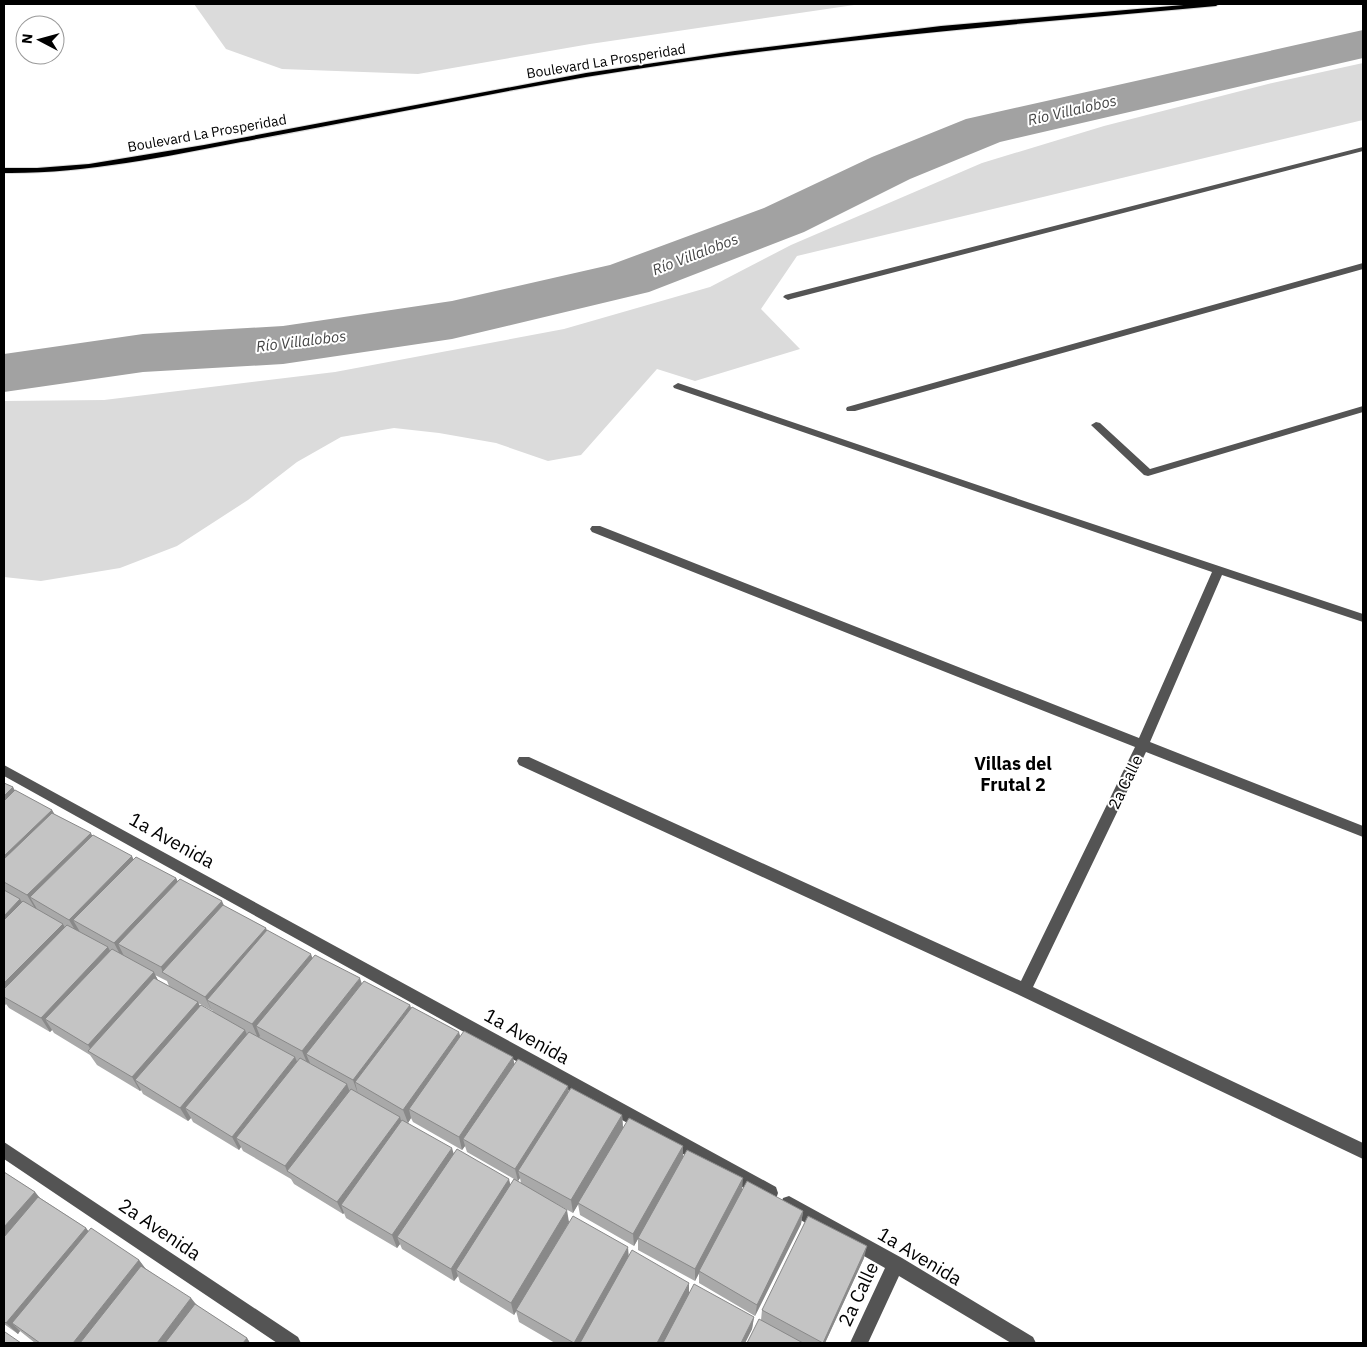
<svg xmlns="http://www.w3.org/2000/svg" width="1367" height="1347" viewBox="0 0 1367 1347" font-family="'IBM Plex Sans',sans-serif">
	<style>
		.green { fill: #dbdbdb }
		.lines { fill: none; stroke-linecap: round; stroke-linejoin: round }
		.river { fill: #a2a2a2; fill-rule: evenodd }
		.major-casing { stroke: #dbdbdb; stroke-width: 2 }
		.minor { fill: #545454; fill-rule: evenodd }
		.major { fill: #000; fill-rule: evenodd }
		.wall { fill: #a9a9a9; fill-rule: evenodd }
		.shaded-wall { fill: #898989 }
		.building { fill: #c4c4c4; stroke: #898989 }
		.labels { text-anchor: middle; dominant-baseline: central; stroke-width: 4; stroke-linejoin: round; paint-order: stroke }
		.far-street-label { font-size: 14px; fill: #000; stroke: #fff }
		.far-water-label { font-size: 15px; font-style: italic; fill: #434343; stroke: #fff }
		.street-label { font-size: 16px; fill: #000; stroke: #fff }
		.neighbourhood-label { font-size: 18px; font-weight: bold; fill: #000; stroke: #fff }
		.near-street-label { font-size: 19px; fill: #000; stroke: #fff }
	</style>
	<rect width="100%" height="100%" fill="#fff"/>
	<!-- green -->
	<path class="green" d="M194 4H861L590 44 418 74 282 69 226 49Z
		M1363 63V120L797 256 761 309 800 349 695 381 657 369 581 455 548 461 496 443 439 433 394 428 341 437 297 462 248 500 177 546 120 568 41 581 4 577V401L104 400 335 372 564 329 710 287 791 245 982 163 1104 126 1268 84Z"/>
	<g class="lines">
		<!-- river -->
		<path class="river" d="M1363 30V58L1000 142 910 179 804 232 649 292 628 297 452 339 283 364 143 372 4 392V354L143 334 283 326 452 301 610 265 764 208 872 157 966 119Z"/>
		<defs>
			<path id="major" d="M1195 4H1219L1216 6C1006 25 795 42 586 77 471 97 356 121 241 142 163 157 83 174 4 173V168H37L89 164 204 145 586 73 735 51 941 26Z"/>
		</defs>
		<!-- major casing -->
		<use href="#major" class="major-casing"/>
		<!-- minor -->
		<path class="minor" d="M1363 147V151L791 299 788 300 783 297 785 295Z
			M1363 263V269L855 411H847L846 409 847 407Z
			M678 383 1036 505 1363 614V622L1222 575 1150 742 1363 826V837L1146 752 1033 987 1363 1143V1159L1019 995 519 765 517 761 519 757H529L1021 981 1135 747 592 532 590 529 592 526H600L1139 738 1212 572 674 388 673 386Z
			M1363 406V412L1148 476 1144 475 1091 425 1096 422 1100 423 1150 469Z
			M4 765 776 1187 778 1193 776 1199 770 1201 764 1199 4 776Z
			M4 1142 298 1337 301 1343H277L4 1159Z
			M789 1196 902 1258 1033 1337 1036 1343H1011L899 1276 868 1343H850L885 1268 783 1210 781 1204 783 1198Z"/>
		<!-- major -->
		<use href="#major" class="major"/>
	</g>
	<!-- wall -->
	<path class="wall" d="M4 783 13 787 15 791 52 810 55 815 133 859 176 878 178 882 266 928 267 931 313 958 362 984 410 1005 411 1008 460 1037 569 1093 622 1115 623 1127 683 1146V1158L742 1190 803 1211 801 1224 755 1316 699 1283V1273L695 1281 638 1250V1239L634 1246 580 1215 578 1204 573 1213 555 1203 569 1222 629 1256 689 1294 754 1317 752 1329 745 1343H555L519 1322 516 1311 514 1315 460 1282 458 1276 454 1281 402 1249 400 1244 397 1248 346 1218 344 1213 343 1214 294 1184 291 1179 243 1151 241 1147 239 1150 193 1122 191 1118 188 1121 143 1094 141 1090 140 1091 97 1065 90 1055 54 1033 52 1030 50 1032 9 1008 6 1004 4 1007ZM155 975 167 981 169 986 158 980ZM198 1003 213 1011V1012L200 1006ZM411 1118 413 1122 462 1150 465 1146 467 1152 514 1179 510 1185 454 1154 408 1123ZM520 1178 521 1183 518 1181Z
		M4 1172 35 1192 40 1198 86 1228 88 1231 139 1260 145 1268 196 1305 247 1338 250 1343H35L20 1331 18 1334 4 1324Z
		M864 1258 825 1343H747L761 1320 762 1310Z"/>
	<!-- shaded-wall -->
	<path class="shaded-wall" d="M13 787 21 803 4 819V796Z
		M52 810 60 825 4 879V856Z
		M91 833 98 848 30 897 37 909 36 910 27 895Z
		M132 856 139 871 73 920 80 932 78 935 69 920Z
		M176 878 183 893 118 944 124 956 122 958 114 943Z
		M20 899 30 914 4 940V916Z
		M222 901 228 915 163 973 161 967Z
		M63 924 71 939 4 997V983Z
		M266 928 271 943 207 1000 212 1011 205 997Z
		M108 947 116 962 45 1019 52 1030 50 1032 41 1018Z
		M311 954 316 968 256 1026 260 1036 258 1038 252 1024Z
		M154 972 161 987 94 1055 88 1045Z
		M360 978 365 993 306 1054 310 1063 308 1065 302 1051Z
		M198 1002 205 1016 135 1080 141 1090 140 1091 132 1077Z
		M410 1005 414 1019 355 1082 358 1094 353 1080Z
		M245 1030 251 1044 185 1108 191 1118 188 1121 180 1108Z
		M459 1032 463 1046 409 1109 411 1118 408 1123 403 1110Z
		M295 1057 301 1071 236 1138 241 1147 239 1150 232 1137Z
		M513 1057 516 1071 463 1139 465 1146 462 1150 459 1137Z
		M347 1084 352 1098 287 1171 285 1166Z
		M568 1086 570 1100 518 1171 520 1178 518 1181 515 1169Z
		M622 1115 623 1129 573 1213 571 1200Z
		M400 1117 404 1130 341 1205 344 1213 343 1214 337 1202Z
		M683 1146V1159L634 1246 633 1234Z
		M452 1148 456 1161 397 1237 400 1244 397 1248 392 1235Z
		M743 1178 742 1191 695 1281V1269Z
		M509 1179 512 1191 456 1270 458 1276 454 1281 451 1269Z
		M35 1192 45 1205 4 1252V1227Z
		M567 1210 569 1222 514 1315 511 1303Z
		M803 1211 801 1224 755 1316 757 1305Z
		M86 1228 95 1240 12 1323 20 1331 18 1334 6 1323Z
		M867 1246 864 1258 825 1343H823Z
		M628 1247 629 1259 582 1343H574Z
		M139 1260 148 1272 92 1343H73Z
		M689 1283V1295L664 1343H657Z
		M191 1298 200 1309 174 1343H157Z
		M754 1317 752 1329 745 1343H741Z
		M247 1338 250 1343H243Z"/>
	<!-- building -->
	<path class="building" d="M4 783 13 787 4 796Z
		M15 790 52 810 4 856V801Z
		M52 813 91 833 27 895 4 882V859Z
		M93 835 132 856 69 920 30 897Z
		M136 857 176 878 114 943 73 920Z
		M180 879 222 901 161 967 118 944Z
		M4 890 20 899 4 916Z
		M23 901 63 924 4 983V920Z
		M223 905 266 928 205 997 162 972Z
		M67 925 108 947 41 1018 4 997V989Z
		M267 930 311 954 252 1024 207 1000Z
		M112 949 154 972 88 1045 45 1019Z
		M315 955 360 978 302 1051 256 1026Z
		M154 978 198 1002 132 1077 88 1051Z
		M364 981 410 1005 353 1080 306 1054Z
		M201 1005 245 1030 180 1108 135 1080Z
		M412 1007 459 1032 403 1110 355 1082Z
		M464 1031 513 1057 459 1137 409 1109Z
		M249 1032 295 1057 232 1137 185 1108Z
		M300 1058 347 1084 285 1166 236 1138Z
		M518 1059 568 1086 515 1169 463 1139Z
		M571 1088 622 1115 571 1200 518 1171Z
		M351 1089 400 1117 337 1202 287 1171Z
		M629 1118 683 1146 633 1234 578 1203Z
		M402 1120 452 1148 392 1235 341 1205Z
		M457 1149 509 1179 451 1269 397 1237Z
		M687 1150 743 1178 695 1269 638 1238Z
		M4 1172 35 1192 4 1227Z
		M514 1179 567 1210 511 1303 456 1270Z
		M747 1181 803 1211 757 1305 699 1271Z
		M38 1197 86 1228 6 1323 4 1321V1237Z
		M573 1216 628 1247 574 1343 516 1310Z
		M808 1216 867 1246 823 1343 762 1310Z
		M91 1228 139 1260 73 1343H40L12 1323Z
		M632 1250 689 1283 657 1343H580Z
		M141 1266 191 1298 157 1343H80Z
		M694 1284 754 1317 741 1343H663Z
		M195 1304 247 1338 243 1343H165Z
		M759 1319 803 1343H747Z
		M5 1332 21 1343H4V1333Z"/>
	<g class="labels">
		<!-- far-street labels -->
		<g class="far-street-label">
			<text transform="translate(606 61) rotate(-9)">Boulevard La Prosperidad</text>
			<text transform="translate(207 133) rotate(-10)">Boulevard La Prosperidad</text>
		</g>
		<!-- far-water labels -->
		<g class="far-water-label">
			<text transform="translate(1072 110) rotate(-13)">Río Villalobos</text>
			<text transform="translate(695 254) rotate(-21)">Río Villalobos</text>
			<text transform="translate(301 341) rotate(-7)">Río Villalobos</text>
		</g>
		<!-- street labels -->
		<g class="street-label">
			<text transform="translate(1125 782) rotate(-64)">2a Calle</text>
		</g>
		<!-- neighbourhood labels -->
		<g class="neighbourhood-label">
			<text x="1013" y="763">Villas del<tspan x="1013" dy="21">Frutal 2</tspan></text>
		</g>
		<!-- near-street labels -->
		<g class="near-street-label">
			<text transform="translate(172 840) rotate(29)">1a Avenida</text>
			<text transform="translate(527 1036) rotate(29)">1a Avenida</text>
			<text transform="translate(160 1229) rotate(34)">2a Avenida</text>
			<text transform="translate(920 1256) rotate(31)">1a Avenida</text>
			<text transform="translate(858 1294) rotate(-65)">2a Calle</text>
		</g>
	</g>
	<!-- border -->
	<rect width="1367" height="1347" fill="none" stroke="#000000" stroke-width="10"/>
	<!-- north arrow -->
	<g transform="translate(40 40) rotate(276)"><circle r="24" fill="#ffffff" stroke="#999999"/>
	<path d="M0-4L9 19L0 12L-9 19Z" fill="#000000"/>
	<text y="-8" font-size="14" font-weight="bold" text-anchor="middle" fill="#000000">N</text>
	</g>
</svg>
